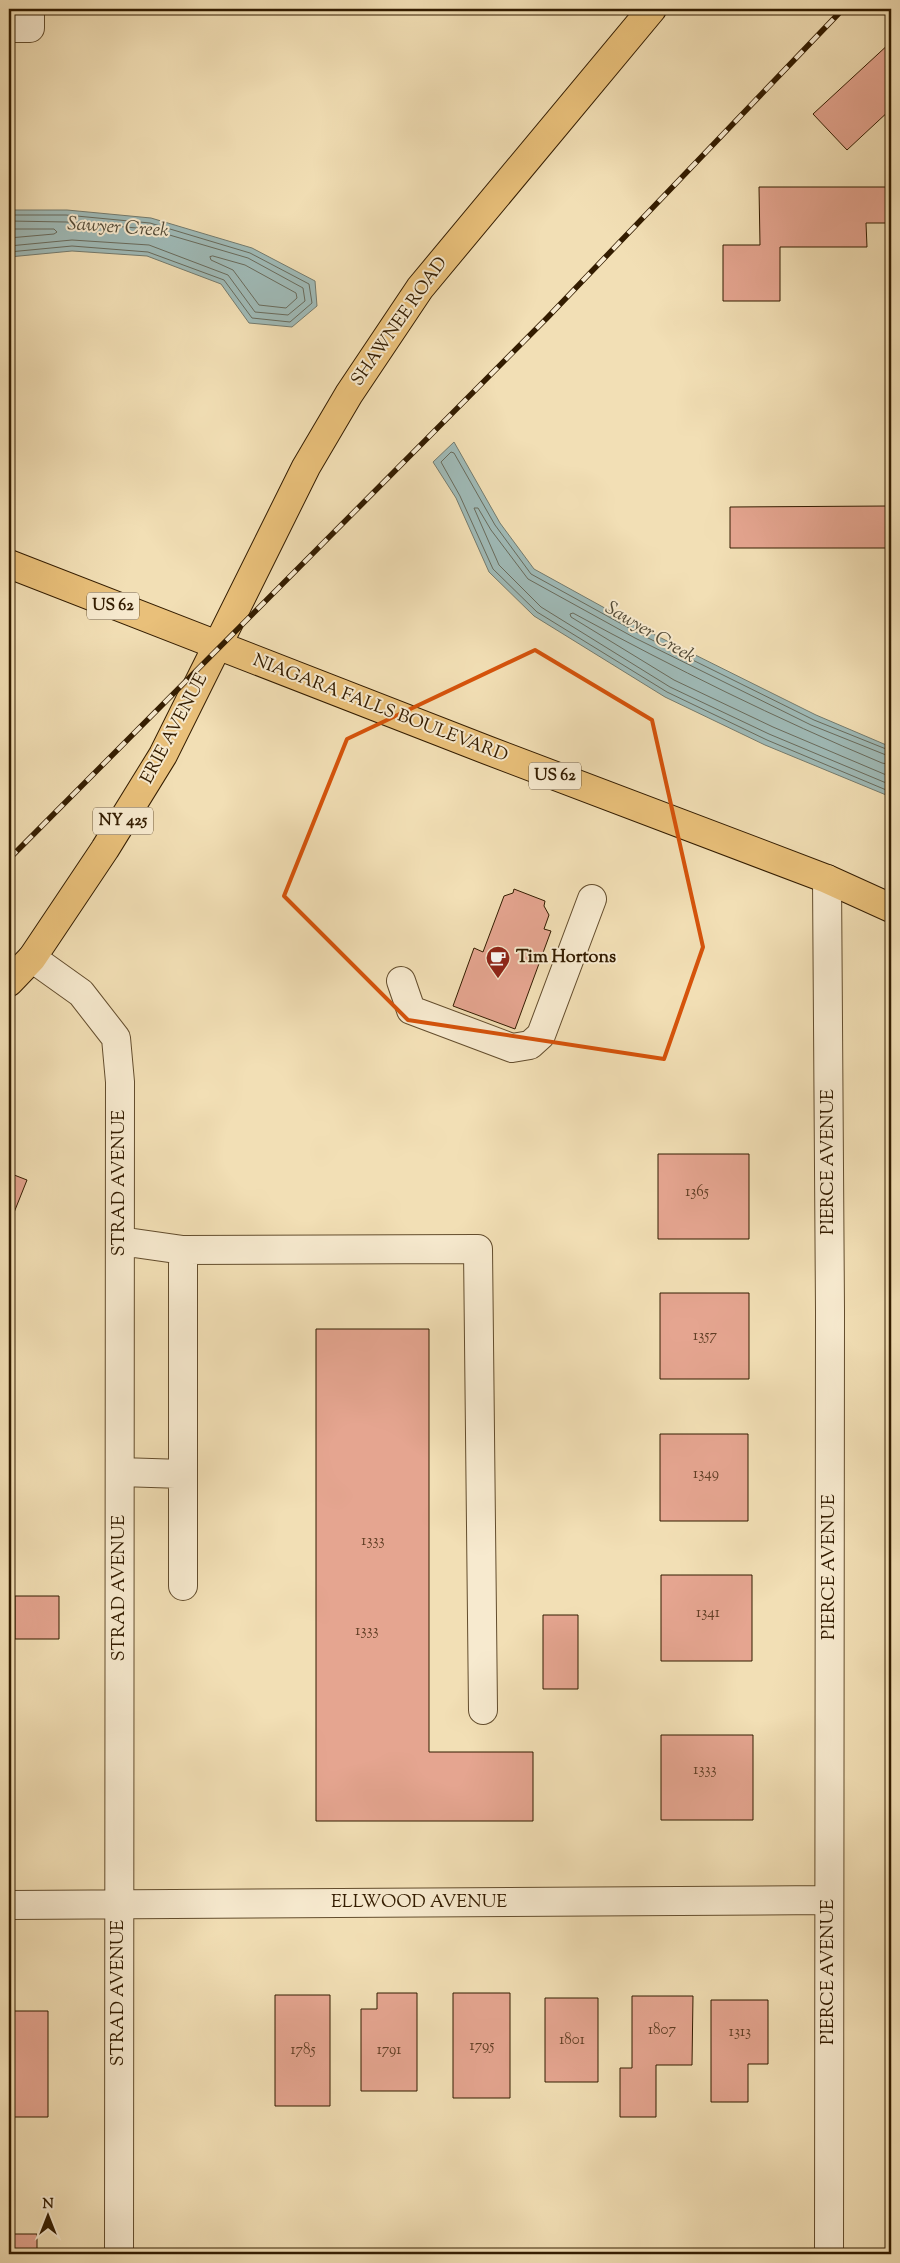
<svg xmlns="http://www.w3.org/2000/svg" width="900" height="2263" viewBox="0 0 900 2263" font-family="'Sorts Mill Goudy',serif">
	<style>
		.water { fill: #9fbab7; stroke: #747b6e }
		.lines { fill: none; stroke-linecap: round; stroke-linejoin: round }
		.shore { stroke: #696b5c; stroke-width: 1 }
		.building { fill: #e5a590; stroke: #331c00 }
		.minor-casing { stroke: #634d2d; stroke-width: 30 }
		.major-casing { stroke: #331c00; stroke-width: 30 }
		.minor { stroke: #f7eacf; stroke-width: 28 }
		.major { stroke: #e9c07a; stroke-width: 28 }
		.rail-casing { stroke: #331c00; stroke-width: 5.5 }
		.rail { stroke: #f7eacf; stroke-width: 4; stroke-dasharray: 11; stroke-linecap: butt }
		.marked { fill: none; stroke: #d6530b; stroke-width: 4; stroke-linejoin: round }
		.labels { text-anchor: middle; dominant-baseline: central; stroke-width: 4; stroke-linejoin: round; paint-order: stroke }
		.number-label { font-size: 15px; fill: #603e24 }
		.shield { fill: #f7eacf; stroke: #6e5a3e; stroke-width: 1 }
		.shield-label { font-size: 16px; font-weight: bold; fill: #331c00 }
		.street-label { font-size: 18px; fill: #331c00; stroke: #f7eacf }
		.poi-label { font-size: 18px; font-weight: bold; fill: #331c00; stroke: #f7eacf; text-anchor: start }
		.water-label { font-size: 19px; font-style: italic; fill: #534b37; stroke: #f7eacf }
	</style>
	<rect width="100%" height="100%" fill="#f2dfb5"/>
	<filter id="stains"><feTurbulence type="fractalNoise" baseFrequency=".004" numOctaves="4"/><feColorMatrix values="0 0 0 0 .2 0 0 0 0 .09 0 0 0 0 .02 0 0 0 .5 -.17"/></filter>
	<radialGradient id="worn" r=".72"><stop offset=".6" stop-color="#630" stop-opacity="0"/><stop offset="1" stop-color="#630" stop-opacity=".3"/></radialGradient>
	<!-- water -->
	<path class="water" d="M9 210H67L151 218 252 248 315 281 317 306 292 327 249 323 221 284 147 256 72 251 9 257Z
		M454 442 500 523 534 569 641 628 816 715 891 747V797L765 745 665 697 534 616 489 572 456 498 433 462Z"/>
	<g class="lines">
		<!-- shore -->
		<path class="shore" d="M9 215H66L150 223 250 253 309 284 312 303 290 322 252 318 224 280 148 252 72 246 9 252
			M9 221 66 222 149 229 248 258 303 288 305 301 288 315 255 312 228 275 149 245 72 240 9 246
			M9 229H54L57 232 54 234 9 238
			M213 256 245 265 296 293 297 298 286 308 259 305 233 270 211 260 210 257Z
			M891 751 814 720 638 633 531 574 495 525 454 453 451 452 441 462 460 496 493 569 537 612 667 692 767 740 891 792
			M891 757 811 725 635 638 528 579 491 530 478 508H474L499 565 541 607 670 687 769 734 891 785
			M891 765 882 763C777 719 674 668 573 613L570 614 571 617 674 680 773 727 891 777"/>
	</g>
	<!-- building -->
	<path class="building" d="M891 42V109L847 150 813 114Z
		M759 187H891V223H866L867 247H780V301H723V245H760Z
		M887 506 888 548H730V507Z
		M514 889 545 901 544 906 549 915 544 929 551 931 515 1029 453 1006 474 948 483 952 504 896 513 893Z
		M658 1154H749V1239H658Z
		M9 1173 27 1180 9 1225Z
		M660 1293H749V1379H660Z
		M316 1329H429V1752H533V1821H316Z
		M660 1434H748V1521H660Z
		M661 1575H752V1661H661Z
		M15 1596H59V1639H15Z
		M543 1615H578V1689H543Z
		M9 1671H10V1793H9Z
		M661 1735H753V1820H661Z
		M377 1993H417V2091H361V2009H377Z
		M453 1993H510V2098H453Z
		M275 1995H330V2106H275Z
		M632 1996H693L692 2065H656V2117H620V2068H632Z
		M545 1998H598V2082H545Z
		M711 2000H768V2064H748V2102H711Z
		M9 2011H48V2117H9Z
		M9 2234H37V2254H9Z
		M214 2250H293V2254H214Z
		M671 2250H753V2254H671Z"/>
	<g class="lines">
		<defs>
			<path id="minor" d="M9 28H30V9
				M827 879 830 1311 829 2254
				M32 958 81 993 116 1038 120 1082 119 2254
				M401 981 411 1010 512 1048 530 1045 541 1035 592 899
				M120 1241 183 1250V1474L120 1472
				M183 1250 478 1249 483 1710
				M183 1474V1586
				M9 1905 829 1900"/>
			<path id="major" d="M9 564 487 750 827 879 891 908
				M9 982 32 958 105 849 163 755 306 467 349 394 420 288 652 9"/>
		</defs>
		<!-- minor casing -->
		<use href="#minor" class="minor-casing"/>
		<!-- major casing -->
		<use href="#major" class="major-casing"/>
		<!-- minor -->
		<use href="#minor" class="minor"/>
		<!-- major -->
		<use href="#major" class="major"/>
		<defs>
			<path id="rail" d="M9 859 547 318 843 9"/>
		</defs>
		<!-- rail casing -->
		<use href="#rail" class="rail-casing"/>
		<!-- rail -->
		<use href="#rail" class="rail"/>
	</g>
	<!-- marked area -->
	<path class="marked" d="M535 650 652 720 703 947 664 1059 408 1020 284 896 347 739Z"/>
	<!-- icons -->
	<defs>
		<symbol id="cafe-pin" viewBox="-11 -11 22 30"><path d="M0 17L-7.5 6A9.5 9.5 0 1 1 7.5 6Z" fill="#8f2418" stroke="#f7eacf"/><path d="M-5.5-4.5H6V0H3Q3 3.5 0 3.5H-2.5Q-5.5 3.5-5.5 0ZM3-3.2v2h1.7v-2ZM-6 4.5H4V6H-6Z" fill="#fff"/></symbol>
	</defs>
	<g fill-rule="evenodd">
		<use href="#cafe-pin" x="484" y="944" width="28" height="38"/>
	</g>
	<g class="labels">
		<!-- number labels -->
		<g class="number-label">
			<text x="697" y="1192">1365</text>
			<text x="705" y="1336">1357</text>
			<text x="706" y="1474">1349</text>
			<text x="373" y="1541">1333</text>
			<text x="708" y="1613">1341</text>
			<text x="367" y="1631">1333</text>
			<text x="705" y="1770">1333</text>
			<text x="662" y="2030">1807</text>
			<text x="740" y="2032">1313</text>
			<text x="572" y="2040">1801</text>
			<text x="482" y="2046">1795</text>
			<text x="303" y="2050">1785</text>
			<text x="389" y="2050">1791</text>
		</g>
		<!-- shield labels -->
		<g class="shield">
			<rect x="87" y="592.5" width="52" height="27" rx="4"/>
			<rect x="529" y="762.5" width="52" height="27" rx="4"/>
			<rect x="93" y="807.5" width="60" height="27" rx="4"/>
		</g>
		<g class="shield-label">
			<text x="113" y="606">US 62</text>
			<text x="555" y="776">US 62</text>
			<text x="123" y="821">NY 425</text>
		</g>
		<!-- street labels -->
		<g class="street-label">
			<text transform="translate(400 322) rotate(-55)">SHAWNEE ROAD</text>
			<text transform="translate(380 709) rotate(21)">NIAGARA FALLS BOULEVARD</text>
			<text transform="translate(175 729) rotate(-62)">ERIE AVENUE</text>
			<text transform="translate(829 1162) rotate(-90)">PIERCE AVENUE</text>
			<text transform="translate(120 1183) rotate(-90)">STRAD AVENUE</text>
			<text transform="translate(830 1567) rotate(-90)">PIERCE AVENUE</text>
			<text transform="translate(120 1588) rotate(-90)">STRAD AVENUE</text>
			<text x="419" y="1903">ELLWOOD AVENUE</text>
			<text transform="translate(829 1972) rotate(-90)">PIERCE AVENUE</text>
			<text transform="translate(119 1993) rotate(-90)">STRAD AVENUE</text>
		</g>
		<!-- poi labels -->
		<g class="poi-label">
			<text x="516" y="958">Tim Hortons</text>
		</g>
		<!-- water labels -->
		<g class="water-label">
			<text transform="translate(118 228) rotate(4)">Sawyer Creek</text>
			<text transform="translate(650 633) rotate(31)">Sawyer Creek</text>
		</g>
	</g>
	<!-- margin -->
	<rect width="900" height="2263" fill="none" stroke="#f2dfb5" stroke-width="30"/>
	<rect x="10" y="10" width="880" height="2243" fill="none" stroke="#331c00" stroke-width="2.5"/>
	<rect x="15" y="15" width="870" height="2233" fill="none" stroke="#331c00"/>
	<!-- north arrow -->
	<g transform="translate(48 2216)" stroke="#f7eacf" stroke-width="4" paint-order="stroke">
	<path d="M0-4L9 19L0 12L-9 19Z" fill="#331c00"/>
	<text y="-8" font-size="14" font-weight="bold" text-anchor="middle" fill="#331c00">N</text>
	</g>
	<rect width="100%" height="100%" filter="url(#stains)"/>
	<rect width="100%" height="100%" fill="url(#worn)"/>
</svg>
